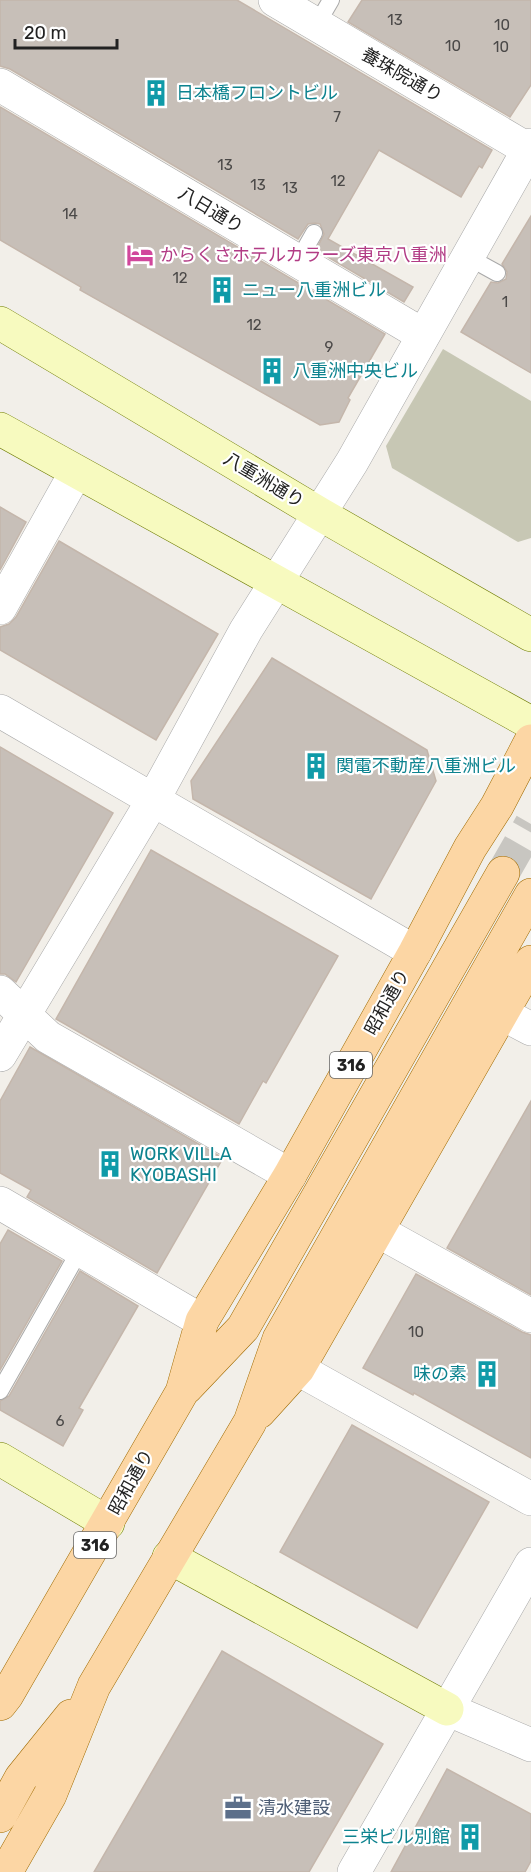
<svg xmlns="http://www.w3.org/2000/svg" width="531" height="1872" viewBox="0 0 531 1872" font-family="Rubik,'Noto Sans JP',sans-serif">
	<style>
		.construction { fill: #c7c7b4 }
		.building { fill: #c7bfb8; stroke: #c4b6ab; stroke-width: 1.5 }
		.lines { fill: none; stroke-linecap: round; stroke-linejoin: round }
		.primary-tunnel { stroke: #c8c6c1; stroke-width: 33; stroke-dasharray: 33 16; stroke-linecap: butt }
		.lane-casing { stroke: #a9a9a9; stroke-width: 18 }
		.street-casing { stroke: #a9a9a9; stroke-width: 34 }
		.secondary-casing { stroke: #707d05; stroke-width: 34 }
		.primary-casing { stroke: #a06b00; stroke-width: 34 }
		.lane { stroke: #fff; stroke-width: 16 }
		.street { stroke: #fff; stroke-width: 33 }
		.secondary { stroke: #f7fabf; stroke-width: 33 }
		.primary { stroke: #fcd6a4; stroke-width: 33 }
		.labels { text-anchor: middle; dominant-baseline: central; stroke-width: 4.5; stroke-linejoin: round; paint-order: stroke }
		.number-label { font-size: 15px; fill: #4b4948 }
		.shield { fill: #fff; stroke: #646464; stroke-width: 1.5 }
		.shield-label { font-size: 16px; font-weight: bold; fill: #222 }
		.street-label { font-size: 18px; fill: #222; stroke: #fff }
		.culture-label { font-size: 18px; fill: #0d838f; stroke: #fff; text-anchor: start }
		.hotel-label { font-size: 18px; fill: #b23c85; stroke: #fff; text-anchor: start }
		.service-label { font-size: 18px; fill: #4e5e75; stroke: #fff; text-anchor: start }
	</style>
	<rect width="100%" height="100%" fill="#f2efe9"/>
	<!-- construction -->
	<path class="construction" d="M443 349 531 401V538L518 542 392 468 386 446Z"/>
	<!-- building -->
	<path class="building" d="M0 0H237L492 150 482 168 479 166 461 197 379 150 328 239 413 287 404 302 316 250 324 234 320 224 315 223 308 224 298 239 10 69 0 66Z
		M362 0H531V85L510 117 348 22Z
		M0 107 385 334 348 398 350 400 339 422 320 425 80 290 81 287 0 240Z
		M531 216V373L461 332 491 282 498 283 506 279 507 272 502 264Z
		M0 507 26 522 0 570Z
		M59 541 218 634 156 740 0 650V627L9 624 16 617Z
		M272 658 427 750 436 781 371 899 193 799 191 781Z
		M0 747 113 813 16 982 5 974H0Z
		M151 850 338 956 266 1083 263 1081 239 1124 56 1019Z
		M30 1047 223 1158 157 1273 27 1197 31 1190 0 1173V1101Z
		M531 1101V1295L447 1248Z
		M8 1230 62 1261 0 1370V1244Z
		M80 1271 138 1306 79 1408 83 1410 63 1446 0 1410V1401L9 1396Z
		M416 1274 522 1332 531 1335V1458L414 1393 413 1395 363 1368Z
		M352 1425 489 1502 417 1628 280 1552Z
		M222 1651 383 1744 309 1872H94Z
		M447 1769 531 1814V1861L525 1872H391Z"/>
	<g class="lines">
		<!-- primary-tunnel -->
		<path class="primary-tunnel" d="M503 873 531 824"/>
		<defs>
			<path id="lane" d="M317 24 331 0
				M468 257 497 273
				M298 261 314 233
				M0 1391 80 1250"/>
			<path id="street" d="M275 0 529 150
				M0 85 423 335
				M0 608 76 472
				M0 711 415 952
				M0 992 48 1037 290 1175
				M501 1013 531 1029
				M0 1055 153 800 246 630 352 462 531 145
				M0 1203 202 1321
				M378 1231 531 1316
				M298 1369 531 1499
				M447 1709 531 1745
				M354 1872 531 1564"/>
			<path id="secondary" d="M0 323 320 514 531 635
				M0 429 531 723
				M0 1459 108 1523
				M169 1557 447 1709"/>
			<path id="primary" d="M186 1388 243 1328 503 873
				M259 1412 298 1369 531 962
				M0 1704 7 1695 182 1392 202 1321 290 1175 415 952 470 848 497 806 531 741
				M0 1816 21 1778 71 1716
				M6 1872 50 1795 94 1686 250 1422 279 1339 531 895"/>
		</defs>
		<!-- lane casing -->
		<use href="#lane" class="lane-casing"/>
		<!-- street casing -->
		<use href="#street" class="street-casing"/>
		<!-- secondary casing -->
		<use href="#secondary" class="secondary-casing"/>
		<!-- primary casing -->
		<use href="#primary" class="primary-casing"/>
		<!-- lane -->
		<use href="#lane" class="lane"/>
		<!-- street -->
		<use href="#street" class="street"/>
		<!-- secondary -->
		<use href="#secondary" class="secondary"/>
		<!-- primary -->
		<use href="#primary" class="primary"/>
	</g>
	<!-- icons -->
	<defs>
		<symbol id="building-bare" viewBox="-9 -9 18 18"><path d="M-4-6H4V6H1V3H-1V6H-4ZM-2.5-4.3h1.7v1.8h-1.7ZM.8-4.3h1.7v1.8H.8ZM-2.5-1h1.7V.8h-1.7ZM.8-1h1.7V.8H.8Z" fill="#0f9aa8" stroke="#fff" stroke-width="2.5" paint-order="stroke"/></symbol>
		<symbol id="hotel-bare" viewBox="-9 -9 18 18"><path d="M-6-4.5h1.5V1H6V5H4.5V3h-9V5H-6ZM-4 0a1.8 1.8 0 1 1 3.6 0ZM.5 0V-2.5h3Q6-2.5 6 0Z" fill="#d1479c" stroke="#fff" stroke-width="2.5" paint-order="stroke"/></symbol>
		<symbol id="office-bare" viewBox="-9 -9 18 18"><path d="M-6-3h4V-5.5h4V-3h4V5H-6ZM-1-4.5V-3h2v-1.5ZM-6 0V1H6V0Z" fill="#5c6f8a" stroke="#fff" stroke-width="2.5" paint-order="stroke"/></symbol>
	</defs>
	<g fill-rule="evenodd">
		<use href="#building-bare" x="137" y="74" width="38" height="38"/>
		<use href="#hotel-bare" x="121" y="236" width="38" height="38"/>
		<use href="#building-bare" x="203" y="271" width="38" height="38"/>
		<use href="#building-bare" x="253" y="352" width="38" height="38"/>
		<use href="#building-bare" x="297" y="747" width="38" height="38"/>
		<use href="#building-bare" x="91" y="1145" width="38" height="38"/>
		<use href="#building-bare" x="468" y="1355" width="38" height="38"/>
		<use href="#office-bare" x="219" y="1789" width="38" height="38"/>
		<use href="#building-bare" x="451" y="1818" width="38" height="38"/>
	</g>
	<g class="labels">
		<!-- number labels -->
		<g class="number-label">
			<text x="395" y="20">13</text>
			<text x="502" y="25">10</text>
			<text x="453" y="46">10</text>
			<text x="501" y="47">10</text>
			<text x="337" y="117">7</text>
			<text x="225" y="165">13</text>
			<text x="338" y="181">12</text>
			<text x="258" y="185">13</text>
			<text x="290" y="188">13</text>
			<text x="70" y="214">14</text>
			<text x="180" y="278">12</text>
			<text x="505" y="302">1</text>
			<text x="254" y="325">12</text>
			<text x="329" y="347">9</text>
			<text x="416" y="1332">10</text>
			<text x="60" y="1421">6</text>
		</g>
		<!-- shield labels -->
		<g class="shield">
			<rect x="330" y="1052" width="42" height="26" rx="4.5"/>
			<rect x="74" y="1532" width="42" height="26" rx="4.5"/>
		</g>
		<g class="shield-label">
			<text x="351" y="1065">316</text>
			<text x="95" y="1545">316</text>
		</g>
		<!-- street labels -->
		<g class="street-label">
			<text transform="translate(402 75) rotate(30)">養珠院通り</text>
			<text transform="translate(211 210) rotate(31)">八日通り</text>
			<text transform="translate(264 480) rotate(31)">八重洲通り</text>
			<text transform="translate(387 1002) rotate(-61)">昭和通り</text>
			<text transform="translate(131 1482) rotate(-61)">昭和通り</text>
		</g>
		<!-- culture labels -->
		<g class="culture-label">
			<text x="176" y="93">日本橋フロントビル</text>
			<text x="242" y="290">ニュー八重洲ビル</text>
			<text x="292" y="371">八重洲中央ビル</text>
			<text x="336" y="766">関電不動産八重洲ビル</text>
			<text x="130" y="1154">WORK VILLA<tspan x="130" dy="21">KYOBASHI</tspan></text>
			<text x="467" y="1374" text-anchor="end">味の素</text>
			<text x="450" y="1837" text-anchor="end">三栄ビル別館</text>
		</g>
		<!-- hotel labels -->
		<g class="hotel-label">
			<text x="160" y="255">からくさホテルカラーズ東京八重洲</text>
		</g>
		<!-- service labels -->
		<g class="service-label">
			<text x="258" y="1808">清水建設</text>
		</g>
	</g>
	<!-- scale -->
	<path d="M15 39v9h102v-9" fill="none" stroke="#222222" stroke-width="3"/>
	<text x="24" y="39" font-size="18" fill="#222222" stroke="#ffffff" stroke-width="4.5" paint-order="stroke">20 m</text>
</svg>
